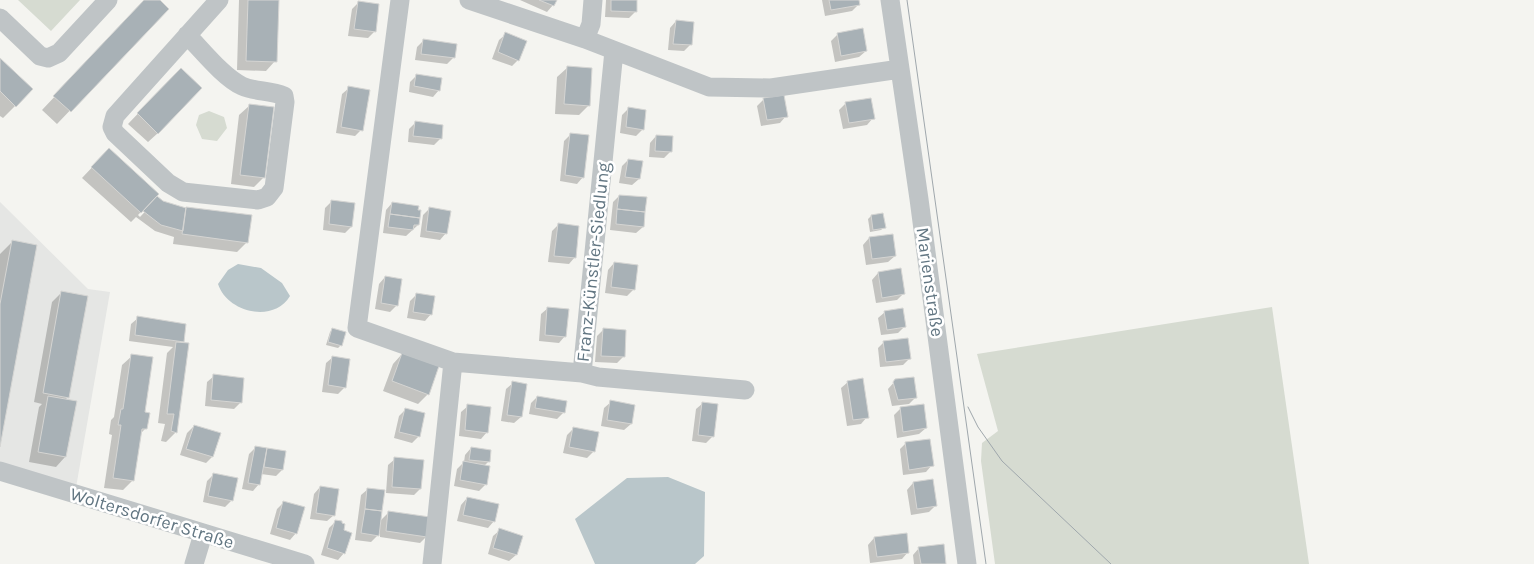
<svg xmlns="http://www.w3.org/2000/svg" width="1534" height="564" viewBox="0 0 1534 564" font-family="Karla,sans-serif">
	<style>
		.built { fill: #e5e6e4 }
		.green { fill: #d6dbd1 }
		.water { fill: #b9c6ca }
		.shadow { fill: #0003; fill-rule: evenodd }
		.building { fill: #a8b1b6; stroke: #d5d5d3 }
		.lines { fill: none; stroke-linecap: round; stroke-linejoin: round }
		.minor { stroke: #bfc4c6; stroke-width: 19 }
		.tram { stroke: #9fa7ac; stroke-width: 1 }
		.labels { text-anchor: middle; dominant-baseline: central; stroke-width: 5; stroke-linejoin: round; paint-order: stroke }
		.street-label { font-size: 18px; fill: #627682; stroke: #fff }
	</style>
	<rect width="100%" height="100%" fill="#f4f4f0"/>
	<!-- built -->
	<path class="built" d="M0 202 88 289 110 292 74 499 0 477Z"/>
	<!-- green -->
	<path class="green" d="M18 0H80L51 31Z
		M209 111 224 117 227 128 217 141 202 139 196 125 199 115Z
		M1272 307 1309 564H995L981 461 982 443 998 431 977 354Z"/>
	<!-- water -->
	<path class="water" d="M238 264 261 268 282 283 290 296C273 324 227 312 218 284L228 270Z
		M668 477 705 492 704 556 695 564H595L575 519 627 478Z"/>
	<!-- shadow -->
	<path class="shadow" d="M146 0H158L167 9 57 124 42 110Z
		M239 0H278L275 61 266 71 237 70Z
		M520 0H555L553 5 547 12Z
		M606 0H636L635 12 629 18 605 17Z
		M822 0H858L859 4 852 11 825 16Z
		M358 3 374 32 368 38 348 36 352 9Z
		M676 21 690 45 684 51 668 50 670 28Z
		M506 34 518 60 512 66 492 59 499 40Z
		M838 34 866 51 859 57 835 62 831 41Z
		M423 41 453 58 447 64 415 60 417 47Z
		M0 59 15 106 3 118 0 116Z
		M567 68 589 105 579 115 555 114 557 77Z
		M417 75 439 90 433 97 409 92 410 82Z
		M171 79 158 133 148 142 128 124Z
		M349 88 361 130 355 136 336 133 342 94Z
		M764 99 786 116 780 123 761 126 757 106Z
		M846 103 873 118 867 125 843 129 839 110Z
		M249 106 264 177 254 187 231 184 239 115Z
		M628 109 643 129 636 136 620 133 622 115Z
		M416 122 440 139 434 145 408 142 409 129Z
		M571 134 583 177 577 184 560 181 564 141Z
		M656 136 671 151 664 158 649 157 650 143Z
		M99 160 155 196 163 202 247 242 237 252 173 244 174 237 155 231 136 217 131 222 82 178ZM153 199 155 201 140 217 138 215Z
		M628 160 639 179 632 185 619 183 622 166Z
		M619 196 643 227 636 233 610 230 613 202Z
		M332 201 351 227 345 233 323 230 325 208Z
		M392 203 417 211 418 225 406 236 383 233 386 210Z
		M430 208 446 233 440 240 420 237 423 215Z
		M882 215 884 227 881 230 870 232 868 219 871 216Z
		M558 225 575 257 569 264 548 262 552 231Z
		M869 238 895 256 888 262 866 265 863 245Z
		M12 242 0 442V254Z
		M614 263 634 289 627 296 605 293 608 270Z
		M900 270 904 293 897 300 876 303 872 280 878 273Z
		M385 277 397 305 390 312 375 309 379 284Z
		M62 292 68 397 65 400V457L56 467 29 462 39 407 42 404 34 402 52 302Z
		M416 295 431 314 425 321 407 318 410 301Z
		M548 308 565 336 559 343 539 341 541 314Z
		M885 312 905 326 898 333 881 335 878 318Z
		M138 318 182 341 180 344 176 432 166 442 161 441 165 424 158 423 167 353 173 347 129 341 131 324Z
		M333 329 341 345 338 348 326 345 330 332Z
		M603 330 623 357 617 363 595 362 597 336Z
		M884 342 910 358 903 365 880 367 878 348Z
		M402 354 428 394 418 404 383 391 393 364Z
		M132 356 145 429 140 434 133 480 123 490 104 488 112 435 109 434 111 420 114 417 122 365Z
		M333 357 344 388 338 394 322 392 326 363Z
		M214 376 240 403 234 409 205 406 207 382Z
		M896 380 916 397 909 404 892 406 888 389Z
		M848 382 867 417 861 424 847 426 841 388Z
		M513 383 521 417 514 423 501 421 506 389Z
		M537 397 564 412 557 419 529 414 531 403Z
		M611 402 631 424 624 430 601 426 604 408Z
		M703 403 712 437 706 443 692 441 696 409Z
		M468 406 487 432 481 439 459 436 461 412Z
		M901 408 926 428 919 434 897 438 894 415Z
		M405 410 419 436 412 443 394 438 399 416Z
		M194 426 219 434 212 457 206 463 180 455 187 433Z
		M573 429 594 451 587 458 563 453 567 435Z
		M906 443 932 465 926 472 903 475 900 449Z
		M255 448 285 452 282 470 276 476 261 474 259 484 253 491 242 489 249 454Z
		M471 448 489 461 484 466 486 484 479 491 454 486 457 469 464 462 465 455Z
		M395 459 420 489 414 495 386 493 388 465Z
		M214 474 232 500 225 507 203 502 207 481Z
		M932 480 936 505 929 512 911 515 907 490 913 483Z
		M320 487 334 515 327 521 310 519 314 494Z
		M368 489 380 521 389 512 426 537 420 543 380 537V533L371 542 355 540 361 495Z
		M467 498 494 521 488 528 457 521 461 505Z
		M283 503 296 533 290 540 270 534 277 509Z
		M335 522 344 553 338 560 321 555 329 528Z
		M500 530 516 555 509 561 488 554 493 536Z
		M874 538 908 552 902 559 870 563 868 545Z
		M919 548 945 564H914L913 555Z"/>
	<!-- building -->
	<path class="building" d="M144 0H160L169 9 71 112 53 96Z
		M248 0H279L277 62 246 61Z
		M539 0H557L554 6Z
		M611 0H637V12L611 11Z
		M829 0H859L860 5 831 10Z
		M358 1 379 4 376 32 354 29Z
		M676 20 694 22 692 45 673 44Z
		M863 28 867 51 841 56 837 33Z
		M505 32 527 41 519 61 498 52Z
		M423 39 457 44 455 58 421 54Z
		M0 58 33 89 16 107 0 91Z
		M567 66 592 68 590 106 564 104Z
		M181 68 202 88 158 134 137 113Z
		M416 74 442 78 440 91 414 86Z
		M348 86 370 90 363 131 341 127Z
		M784 95 788 117 767 120 763 98Z
		M871 98 875 119 849 123 845 102Z
		M249 104 274 107 265 178 240 175Z
		M628 107 646 110 644 130 626 127Z
		M415 121 443 125 442 139 413 136Z
		M570 133 589 135 584 178 565 175Z
		M656 135 673 136 672 152 655 151Z
		M109 148 159 194 141 213 91 167Z
		M628 159 643 161 640 179 625 177Z
		M619 195 647 197 645 212 617 209Z
		M157 196 163 201 186 208 183 231 161 225 143 211Z
		M331 200 355 203 352 227 329 224Z
		M392 202 419 206 418 210H421L420 218 390 214Z
		M186 207 252 215 248 243 182 234Z
		M429 207 451 211 447 234 426 231Z
		M617 209 645 212 644 227 616 224Z
		M883 213 886 228 873 230 871 215Z
		M390 214 420 218 419 225H414L413 230 388 227Z
		M558 223 579 226 576 258 554 256Z
		M893 234 896 256 872 259 869 237Z
		M12 240 37 245 0 447V304Z
		M614 262 638 265 635 290 611 287Z
		M901 268 905 294 882 298 878 272Z
		M385 276 402 279 398 306 381 303Z
		M61 291 88 296 69 398 43 393Z
		M416 293 435 296 432 315 413 312Z
		M547 307 569 309 566 337 545 335Z
		M903 308 906 327 887 330 884 311Z
		M137 316 186 324 184 342 135 335Z
		M332 328 346 332 342 346 328 342Z
		M603 328 626 330 625 357 601 356Z
		M908 338 911 359 886 362 883 341Z
		M176 342 189 343 177 433 171 431 174 414H167Z
		M402 353 439 366 429 395 392 381Z
		M131 354 153 357 145 412 150 413 147 429H142L134 481 113 478 121 425H118L121 409H123Z
		M332 356 350 359 346 388 328 385Z
		M213 374 244 378 242 403 211 400Z
		M914 377 917 398 898 400 893 382 895 379Z
		M863 378 869 418 853 420 847 381Z
		M512 381 527 384 522 417 507 415Z
		M48 396 77 401 66 457 38 452Z
		M537 396 567 401 565 413 535 408Z
		M610 400 635 405 632 424 607 420Z
		M702 402 718 404 714 437 698 435Z
		M467 404 491 407 488 433 465 430Z
		M924 404 927 428 903 432 900 407Z
		M405 408 425 413 420 437 399 432Z
		M194 425 221 433 213 457 186 449Z
		M573 427 599 432 595 452 569 447Z
		M930 439 934 466 909 470 905 442Z
		M255 446 267 448 260 485 248 483Z
		M471 447 491 450 490 462 469 460Z
		M267 448 286 451 283 470 264 467Z
		M394 457 424 460 421 489 392 487Z
		M463 461 490 466 487 485 460 480Z
		M213 473 238 478 233 501 208 496Z
		M933 479 937 506 917 509 913 482Z
		M320 486 339 489 335 516 316 513Z
		M367 488 385 490 382 511 365 509Z
		M467 497 499 504 495 522 463 515Z
		M283 501 305 507 297 534 276 528Z
		M365 509 382 511 379 536 361 533Z
		M388 511 430 517 427 537 386 531Z
		M335 520 342 521V523L345 524 344 530 352 533 345 554 327 548Z
		M499 528 523 536 517 555 493 548Z
		M907 533 909 553 877 557 874 537Z
		M944 544 946 564H921L918 547Z"/>
	<g class="lines">
		<!-- minor -->
		<path class="minor" d="M400 0 357 328 453 362 582 373 598 377 745 390
			M469 0 585 39 709 87 771 88 900 69
			M890 0 919 199 967 564
			M0 18 40 56 48 58 59 53 108 0
			M187 35C202 50 223 77 242 86 255 92 270 90 284 96L285 102 274 188 267 197 258 200 183 192 168 183 115 133 112 127 115 116 219 0
			M585 39 591 24 593 0
			M582 373 614 51
			M0 471 305 564
			M194 564 203 534
			M432 564 453 362"/>
		<!-- tram -->
		<path class="tram" d="M907 0 986 564
			M968 407 978 427 1002 461 1111 564"/>
	</g>
	<g class="labels">
		<!-- street labels -->
		<g class="street-label">
			<text transform="translate(593 262) rotate(-84)">Franz-Künstler-Siedlung</text>
			<text transform="translate(930 282) rotate(82)">Marienstraße</text>
			<text transform="translate(152 518) rotate(17)">Woltersdorfer Straße</text>
		</g>
	</g>
</svg>
